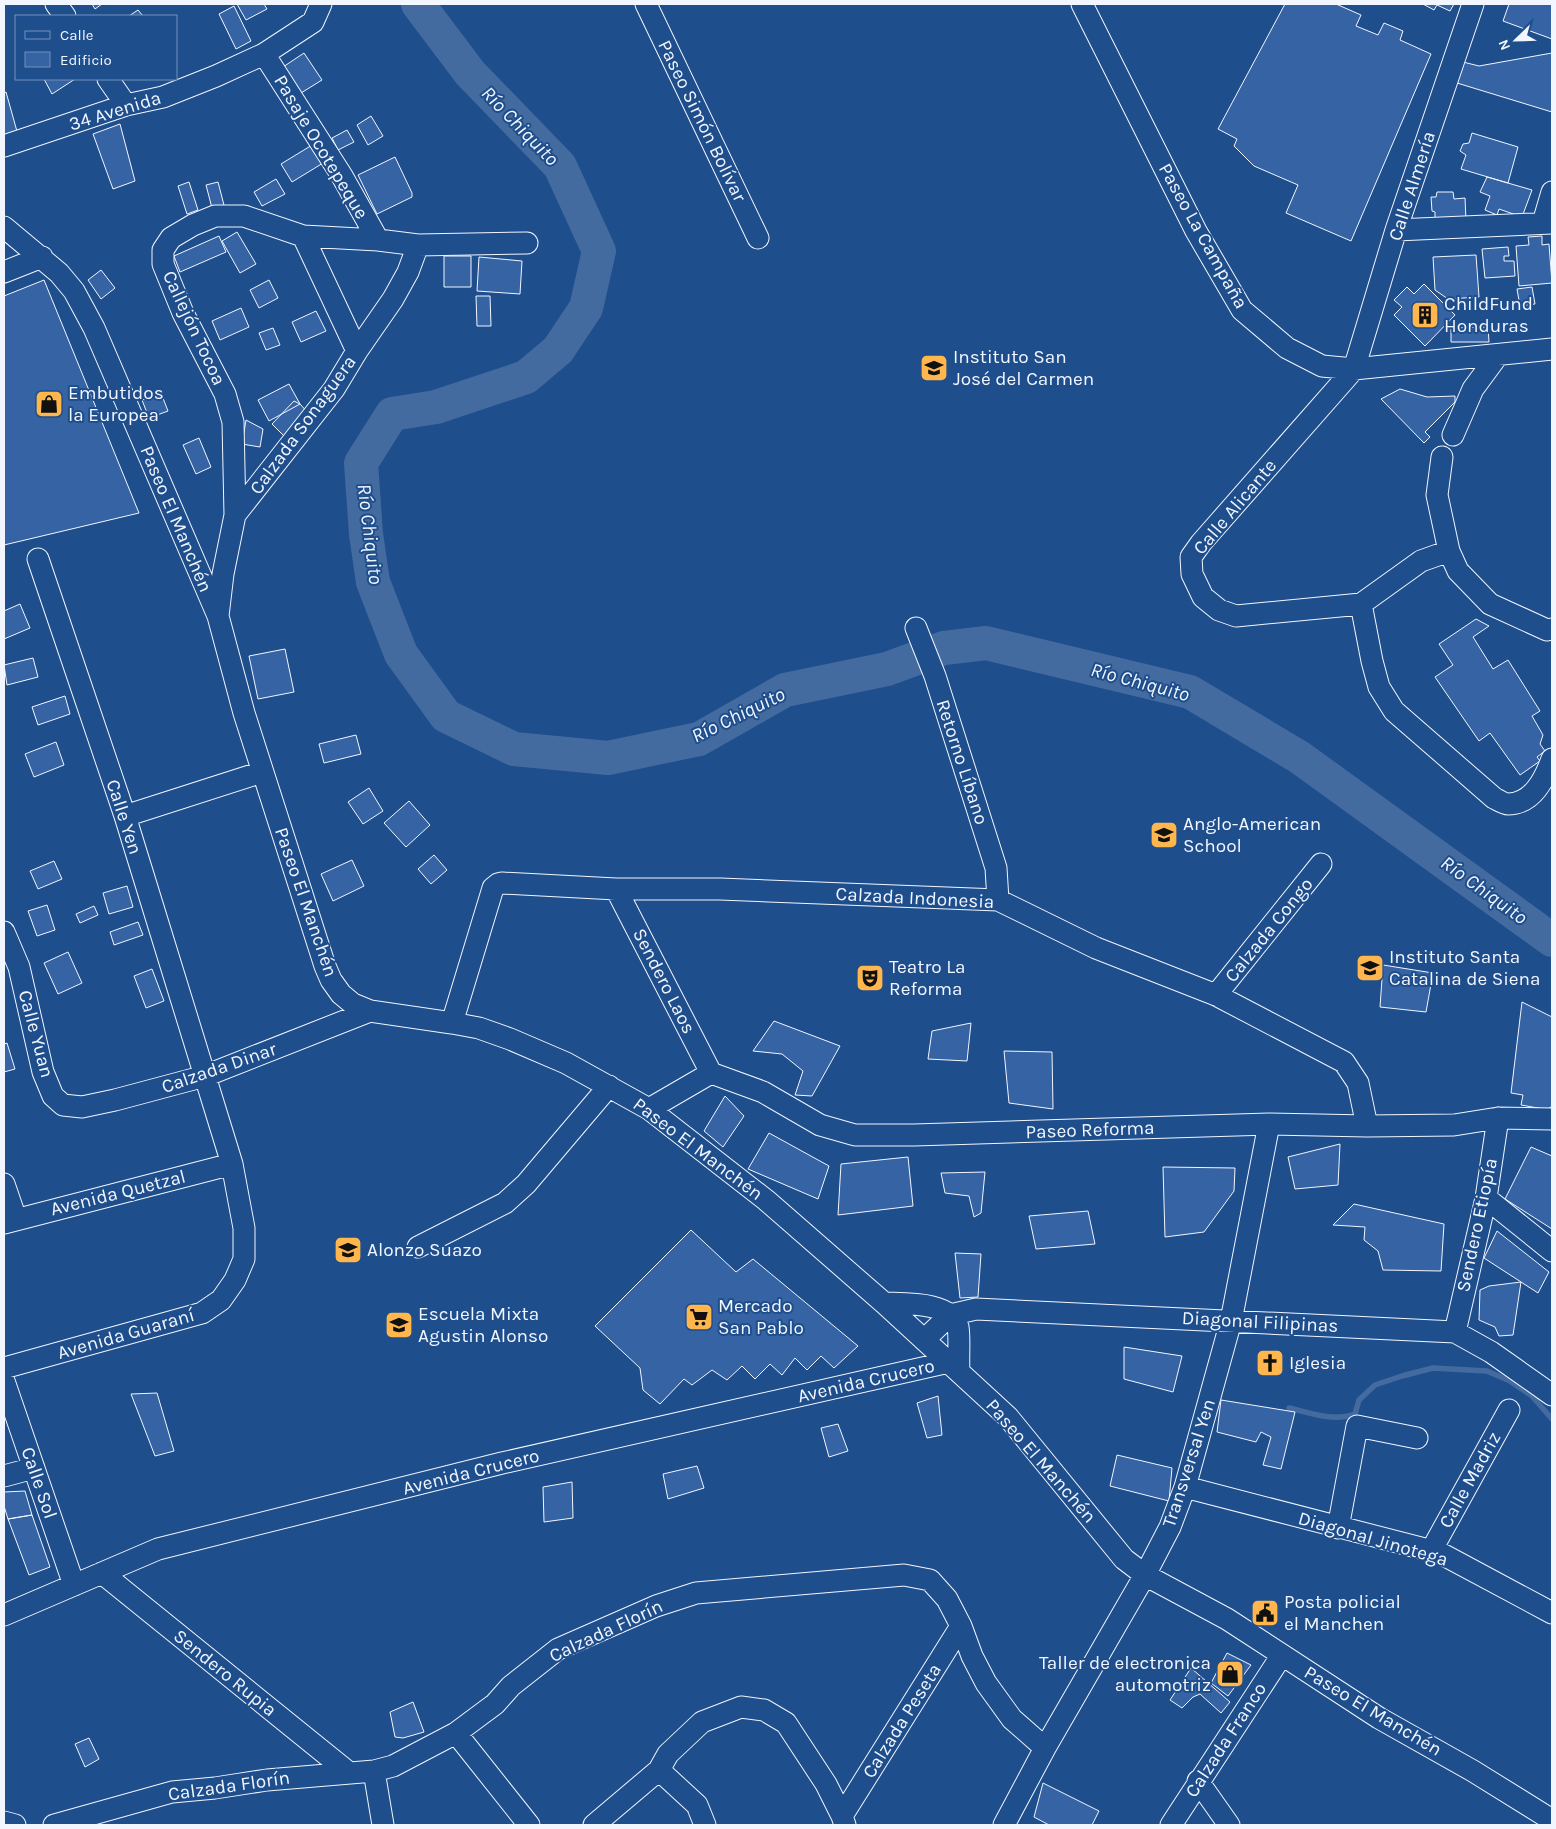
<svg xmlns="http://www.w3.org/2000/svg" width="1556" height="1829" viewBox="0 0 1556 1829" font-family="Karla,sans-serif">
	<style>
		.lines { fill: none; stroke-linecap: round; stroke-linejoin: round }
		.stream { stroke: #446ba0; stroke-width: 5.5 }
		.river { stroke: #446ba0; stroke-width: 34 }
		.building { fill: #3563a3; stroke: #f2f6ff }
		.minor-casing { stroke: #f2f6ff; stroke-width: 23 }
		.minor { stroke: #1f4e8c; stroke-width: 21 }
		.labels { text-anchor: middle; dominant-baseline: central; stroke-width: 4; stroke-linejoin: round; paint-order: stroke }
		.street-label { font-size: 19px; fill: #f2f6ff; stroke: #1f4e8c }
		.poi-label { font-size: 19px; fill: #f2f6ff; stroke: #1f4e8c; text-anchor: start }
		.water-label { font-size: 20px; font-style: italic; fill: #f2f6ff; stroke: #1f4e8c }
	</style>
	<rect width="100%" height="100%" fill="#1f4e8c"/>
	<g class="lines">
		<!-- stream -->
		<path class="stream" d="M1289 1408C1311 1413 1333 1422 1355 1414L1359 1400 1375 1385 1402 1376 1433 1368 1487 1371 1510 1381 1532 1396 1552 1419"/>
		<!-- river -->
		<path class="river" d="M418 4 470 73 560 166 599 251 586 308 558 350 526 377 436 407 392 414 361 463 366 534 373 582 401 654 446 716 514 749 608 758 699 739 785 690 887 669 944 648 986 643 1190 692 1299 757 1552 940"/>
	</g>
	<!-- building -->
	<path class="building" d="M92 4H102L95 9Z
		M237 4H264L267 9 246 20Z
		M1285 4H1336L1361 15 1356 26 1378 35 1384 23 1403 31 1400 40 1431 54 1351 241 1286 213 1298 185 1254 166 1234 146 1237 139 1218 129Z
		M1423 4H1454L1450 11 1437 5 1434 10Z
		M1509 4H1552V39L1503 21Z
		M234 6 251 41 236 49 219 14Z
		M138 10 143 16H129Z
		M304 53 322 80 301 93 283 67Z
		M1552 53V112L1457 83 1463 62 1479 66Z
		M44 79H75L52 94Z
		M6 92 18 135 4 139V93Z
		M371 116 383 136 368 145 357 125Z
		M120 124 135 181 113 189 93 134Z
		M347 130 354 142 338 150 332 138Z
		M1472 133 1518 147 1508 183 1461 169 1466 155 1460 151 1463 144 1469 143Z
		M317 142 328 160 292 182 281 164Z
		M395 157 412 193V197L377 214 358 175Z
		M1487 177 1532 190 1522 217 1499 209 1497 215 1485 210 1490 196 1480 192Z
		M276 179 285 194 262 206 254 192Z
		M189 182 198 210 187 214 178 186Z
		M218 182 225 209 213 212 206 185Z
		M1437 192H1453L1454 199 1465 198 1466 221 1435 222V212L1432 211 1431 197H1436Z
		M237 232 256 264 240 273 222 241Z
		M219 236 226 252 180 272 174 256Z
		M1542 236V245L1549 244 1552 283 1519 286 1516 246 1529 245 1528 237Z
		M1508 247 1509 256H1504V261H1514L1515 276 1485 278 1482 249Z
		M1476 255 1479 297 1448 299 1435 290 1433 257Z
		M444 256H471V287H444Z
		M479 257 522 261 520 294 477 291Z
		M101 270 115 288 101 299 88 280Z
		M44 280 139 513 4 545V296Z
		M269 280 278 298 259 308 250 290Z
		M1424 284 1455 315 1425 346 1394 315 1402 307 1394 300 1407 287 1414 294Z
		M1532 287 1535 304 1520 306 1517 289Z
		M476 296H490L491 326H477Z
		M241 308 249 327 220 340 212 321Z
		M316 311 326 331 301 342 292 322Z
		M1488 327 1489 342H1451V328Z
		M273 328 280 345 266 350 259 333Z
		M289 384 300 404 269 421 258 400Z
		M1400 389 1427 397 1455 396V402L1425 432 1430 437 1424 443 1381 399Z
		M161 393 168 411 149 418 142 400Z
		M294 401 300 404 310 415 287 439 272 424Z
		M246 420 263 429 260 447 242 444Z
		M199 438 211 467 196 474 183 445Z
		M20 604 30 628 4 639V611Z
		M1476 619 1489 626 1473 637 1493 669 1508 660 1540 711 1532 716 1543 735 1540 744 1545 751 1537 757 1540 761 1520 775 1490 733 1479 741 1435 677 1453 665 1439 644Z
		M285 649 294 692 258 699 249 656Z
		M33 658 38 677 7 685 4 665Z
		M65 696 70 714 38 725 32 707Z
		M356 735 361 754 324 763 319 744Z
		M56 742 64 765 34 777 25 754Z
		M369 788 383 811 363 824 348 802Z
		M409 801 430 825 406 847 384 823Z
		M434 855 447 870 431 884 418 869Z
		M352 860 364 886 333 901 321 874Z
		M54 861 62 879 38 889 30 871Z
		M127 886 133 907 109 914 103 893Z
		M47 905 55 930 37 936 28 911Z
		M94 906 98 915 80 923 76 914Z
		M138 922 143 935 114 945 110 932Z
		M68 952 82 983 58 994 44 963Z
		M1383 965 1433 973 1426 1012 1380 1007Z
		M152 969 164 1001 146 1008 134 976Z
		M1522 1002 1552 1017V1108L1550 1107 1549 1110 1521 1105 1523 1095 1511 1093Z
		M774 1021 840 1046 812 1096 795 1095 803 1071 782 1054 753 1051Z
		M971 1023 967 1061 928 1059 932 1031Z
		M7 1043 15 1069 4 1072V1044Z
		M1004 1051 1052 1052 1053 1109 1009 1103Z
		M725 1096 744 1116 723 1147 704 1131Z
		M769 1133 829 1166 818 1199 748 1169Z
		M1340 1144 1338 1185 1295 1189 1288 1157Z
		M1531 1147 1552 1156V1229L1505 1199Z
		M908 1157 913 1206 838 1215 841 1164Z
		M1163 1167 1235 1168 1234 1191 1204 1232 1165 1237Z
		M985 1172 981 1213 974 1217 969 1196 945 1193 941 1173Z
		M1354 1204 1444 1224 1441 1271 1383 1270 1378 1251 1364 1240 1365 1227 1333 1225Z
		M1088 1211 1095 1244 1036 1249 1029 1216Z
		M691 1230 736 1272 753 1259 858 1346 834 1368 821 1356 807 1370 795 1358 782 1375 770 1364 755 1379 742 1366 727 1380 712 1370 692 1385 684 1379 660 1404 643 1390 640 1368 595 1326Z
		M1497 1231 1549 1272 1538 1293 1484 1258Z
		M955 1253 981 1254 978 1297 960 1298Z
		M1521 1282 1513 1335 1499 1336 1495 1327 1479 1320 1480 1290 1489 1286Z
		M1124 1347 1182 1356 1173 1392 1124 1379Z
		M157 1393 174 1451 155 1456 131 1394Z
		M938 1396 942 1435 927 1438 917 1403Z
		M1221 1400 1295 1412 1281 1469 1263 1465 1271 1437 1261 1432 1256 1442 1217 1432Z
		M838 1424 848 1451 829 1457 821 1428Z
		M1117 1455 1172 1468 1169 1501 1110 1486Z
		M697 1466 704 1488 668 1499 663 1474Z
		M572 1482 573 1518 544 1522 543 1487Z
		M25 1491 32 1515 8 1519 4 1506V1492Z
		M32 1515 50 1567 29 1575 8 1519Z
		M1227 1653 1251 1665 1228 1696 1211 1683Z
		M1191 1668 1230 1702 1221 1713 1200 1694 1193 1697 1182 1708 1170 1700Z
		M413 1702 424 1732 403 1738 395 1737 390 1712Z
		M89 1738 99 1759 85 1767 75 1744Z
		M1043 1783 1099 1811 1092 1825H1049L1034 1817Z"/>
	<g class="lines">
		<defs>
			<path id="minor" d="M56 4 65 16
				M646 4 758 238
				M1082 4 1196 231 1242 310 1287 348 1322 366 1354 369 1552 349
				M1473 4 1396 230 1354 369 1201 543 1191 557 1192 574 1203 597 1219 610 1236 616 1361 604 1372 661 1379 687 1394 711 1494 798C1498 800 1504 804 1508 804 1533 804 1545 778 1552 759
				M264 54 342 176 378 240
				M108 79 126 105
				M4 146 126 105 163 97 216 76 264 54 313 22 321 4
				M1543 223 1552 192
				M4 227 59 273 74 291 94 328 218 616 244 713 325 966 331 980 341 994 353 1004 370 1011 452 1023 479 1028 510 1039 566 1063 649 1109 766 1200 884 1303 1008 1417 1124 1559 1145 1575 1227 1619 1379 1718 1473 1771 1552 1820
				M1396 230 1552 223
				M303 236 357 351
				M4 272 42 257
				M1453 435 1473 389 1498 355
				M1442 457 1437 495 1449 551 1458 571 1490 604 1547 630 1552 629
				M235 515 233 422 225 394 183 313 163 264V250L171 238 193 225 215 216H244L303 236 378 240 418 245 527 243
				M1361 604 1421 561 1449 551
				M218 616 223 574 235 515 334 389 357 351 393 299 408 272 418 245
				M916 628 935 676 996 868 998 900
				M125 816 262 772
				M616 889 711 1073
				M4 932 19 967 43 1072 53 1096 63 1105 82 1107 115 1100 205 1076 370 1011
				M1216 995 1321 864
				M452 1023 493 888 498 884 502 883 616 889H720L998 900 1096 948 1216 995 1344 1062 1358 1083 1367 1126
				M649 1109 711 1073 763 1092 820 1125 855 1135H914L1269 1124 1367 1126 1454 1125 1498 1118 1552 1119
				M4 1184 16 1219
				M1486 1198 1552 1251
				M4 1223 232 1164
				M418 1247 505 1203 526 1184 609 1086
				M884 1303C905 1304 951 1301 958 1327 960 1337 958 1360 959 1371
				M1455 1332 1486 1198 1498 1118
				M924 1340 950 1315 976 1309 1455 1332 1491 1352 1552 1395
				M4 1368 202 1313 221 1300 235 1280 244 1259V1228L232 1164 125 816 38 559
				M4 1381 74 1585
				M4 1476 34 1468
				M1185 1487 1440 1553 1552 1613
				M1338 1528 1357 1426 1417 1438
				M1431 1551 1509 1410
				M102 1573 348 1772
				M4 1615 158 1549 502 1463 949 1362
				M456 1733 529 1825
				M659 1770 697 1805 705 1825
				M374 1771 383 1825
				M1198 1781 1229 1825
				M842 1816 961 1626
				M4 1822 15 1825
				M54 1825 172 1792 215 1788 267 1780 374 1771 393 1766 456 1733 495 1704 511 1686 558 1649 656 1606 696 1593 904 1575 930 1580 947 1599 961 1626 972 1656 986 1683 1012 1719 1045 1748
				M594 1825 659 1770 668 1754 702 1722 741 1707 764 1710 786 1723 826 1784 842 1816 845 1825
				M1004 1825 1045 1748 1145 1575 1170 1527 1185 1487 1231 1321 1269 1124
				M1171 1825 1282 1655"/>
		</defs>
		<!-- minor casing -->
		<use href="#minor" class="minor-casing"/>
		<!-- minor -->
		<use href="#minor" class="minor"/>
	</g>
	<!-- icons -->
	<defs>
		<symbol id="building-square" viewBox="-11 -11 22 22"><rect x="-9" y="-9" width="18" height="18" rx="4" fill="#ffb74d" stroke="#1f4e8c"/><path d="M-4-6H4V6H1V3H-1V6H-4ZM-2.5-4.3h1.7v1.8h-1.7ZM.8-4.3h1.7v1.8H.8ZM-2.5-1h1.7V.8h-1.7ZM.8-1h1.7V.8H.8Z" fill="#111"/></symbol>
		<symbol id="school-square" viewBox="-11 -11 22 22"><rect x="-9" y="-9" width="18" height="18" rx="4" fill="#ffb74d" stroke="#1f4e8c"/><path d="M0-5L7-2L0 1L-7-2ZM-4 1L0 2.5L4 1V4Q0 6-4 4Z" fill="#111"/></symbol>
		<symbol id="shop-square" viewBox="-11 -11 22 22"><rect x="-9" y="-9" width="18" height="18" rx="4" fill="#ffb74d" stroke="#1f4e8c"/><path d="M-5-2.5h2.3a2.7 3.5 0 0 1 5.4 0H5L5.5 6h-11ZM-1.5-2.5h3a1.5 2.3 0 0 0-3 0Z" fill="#111"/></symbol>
		<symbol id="theatre-square" viewBox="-11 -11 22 22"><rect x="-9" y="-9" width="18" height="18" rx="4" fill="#ffb74d" stroke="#1f4e8c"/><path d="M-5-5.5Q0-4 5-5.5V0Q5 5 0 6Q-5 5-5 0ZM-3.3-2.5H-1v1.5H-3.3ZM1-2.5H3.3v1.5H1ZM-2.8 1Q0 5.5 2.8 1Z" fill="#111"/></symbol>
		<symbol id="supermarket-square" viewBox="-11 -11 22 22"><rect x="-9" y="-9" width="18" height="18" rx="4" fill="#ffb74d" stroke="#1f4e8c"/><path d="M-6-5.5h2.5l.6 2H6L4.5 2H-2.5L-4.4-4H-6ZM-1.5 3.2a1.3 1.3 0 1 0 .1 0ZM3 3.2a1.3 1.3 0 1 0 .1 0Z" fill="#111"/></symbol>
		<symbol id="university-square" viewBox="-11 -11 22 22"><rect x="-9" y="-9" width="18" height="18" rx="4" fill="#ffb74d" stroke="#1f4e8c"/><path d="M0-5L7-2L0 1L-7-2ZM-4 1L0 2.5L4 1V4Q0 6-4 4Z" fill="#111"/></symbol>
		<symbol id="church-square" viewBox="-11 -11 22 22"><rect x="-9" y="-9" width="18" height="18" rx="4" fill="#ffb74d" stroke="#1f4e8c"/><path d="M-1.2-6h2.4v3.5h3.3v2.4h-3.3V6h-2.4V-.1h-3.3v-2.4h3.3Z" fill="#111"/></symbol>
		<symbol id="civic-square" viewBox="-11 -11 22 22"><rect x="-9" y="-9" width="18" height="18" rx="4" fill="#ffb74d" stroke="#1f4e8c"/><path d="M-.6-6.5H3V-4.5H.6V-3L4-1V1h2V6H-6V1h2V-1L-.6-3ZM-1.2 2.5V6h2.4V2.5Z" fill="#111"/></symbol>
	</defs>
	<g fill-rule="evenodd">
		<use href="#building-square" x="1409" y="299" width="32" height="32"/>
		<use href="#school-square" x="918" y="352" width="32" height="32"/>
		<use href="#shop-square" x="33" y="388" width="32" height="32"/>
		<use href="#school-square" x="1148" y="819" width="32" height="32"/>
		<use href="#school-square" x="1354" y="952" width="32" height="32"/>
		<use href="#theatre-square" x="854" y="962" width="32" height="32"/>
		<use href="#school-square" x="332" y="1234" width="32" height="32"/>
		<use href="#supermarket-square" x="683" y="1301" width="32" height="32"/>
		<use href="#university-square" x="383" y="1309" width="32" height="32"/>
		<use href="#church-square" x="1254" y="1347" width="32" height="32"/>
		<use href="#civic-square" x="1249" y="1597" width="32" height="32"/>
		<use href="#shop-square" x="1214" y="1658" width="32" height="32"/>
	</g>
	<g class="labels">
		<!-- street labels -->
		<g class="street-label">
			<text transform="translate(115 111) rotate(-17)">34 Avenida</text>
			<text transform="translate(702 121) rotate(64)">Paseo Simón Bolívar</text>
			<text transform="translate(321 147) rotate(59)">Pasaje Ocotepeque</text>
			<text transform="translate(1412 186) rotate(-72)">Calle Almería</text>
			<text transform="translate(1203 236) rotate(61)">Paseo La Campaña</text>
			<text transform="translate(194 328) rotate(65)">Callejón Tocoa</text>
			<text transform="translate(303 425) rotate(-54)">Calzada Sonaguera</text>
			<text transform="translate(1235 507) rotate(-50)">Calle Alicante</text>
			<text transform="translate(176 519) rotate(67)">Paseo El Manchén</text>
			<text transform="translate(962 762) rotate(72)">Retorno Líbano</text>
			<text transform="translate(124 817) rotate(72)">Calle Yen</text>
			<text transform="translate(915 898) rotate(3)">Calzada Indonesia</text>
			<text transform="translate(306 902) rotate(71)">Paseo El Manchén</text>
			<text transform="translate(1269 930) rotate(-51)">Calzada Congo</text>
			<text transform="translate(664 981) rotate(63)">Sendero Laos</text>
			<text transform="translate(36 1034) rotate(75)">Calle Yuan</text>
			<text transform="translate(219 1068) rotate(-19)">Calzada Dinar</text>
			<text transform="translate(1090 1130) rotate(-2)">Paseo Reforma</text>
			<text transform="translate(698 1149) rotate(37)">Paseo El Manchén</text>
			<text transform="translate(118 1193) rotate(-14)">Avenida Quetzal</text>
			<text transform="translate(1477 1225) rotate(-78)">Sendero Etiopía</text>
			<text transform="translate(1260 1322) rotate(3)">Diagonal Filipinas</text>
			<text transform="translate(126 1334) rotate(-16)">Avenida Guaraní</text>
			<text transform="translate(866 1381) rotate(-13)">Avenida Crucero</text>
			<text transform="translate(1041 1461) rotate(49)">Paseo El Manchén</text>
			<text transform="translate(1189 1463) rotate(-72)">Transversal Yen</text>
			<text transform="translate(471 1472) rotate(-14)">Avenida Crucero</text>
			<text transform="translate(1470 1480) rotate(-61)">Calle Madriz</text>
			<text transform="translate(39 1483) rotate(71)">Calle Sol</text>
			<text transform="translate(1373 1539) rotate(16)">Diagonal Jinotega</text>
			<text transform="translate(606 1631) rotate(-25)">Calzada Florín</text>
			<text transform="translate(225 1673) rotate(39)">Sendero Rupia</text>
			<text transform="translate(1373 1711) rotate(31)">Paseo El Manchén</text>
			<text transform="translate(902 1721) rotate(-58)">Calzada Peseta</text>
			<text transform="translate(1226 1740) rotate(-57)">Calzada Franco</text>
			<text transform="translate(229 1786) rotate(-8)">Calzada Florín</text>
		</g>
		<!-- poi labels -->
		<g class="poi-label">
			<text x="1444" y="304">ChildFund<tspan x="1444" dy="22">Honduras</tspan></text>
			<text x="953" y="357">Instituto San<tspan x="953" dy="22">José del Carmen</tspan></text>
			<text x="68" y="393">Embutidos<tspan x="68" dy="22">la Europea</tspan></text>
			<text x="1183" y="824">Anglo-American<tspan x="1183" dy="22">School</tspan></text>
			<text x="1389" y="957">Instituto Santa<tspan x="1389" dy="22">Catalina de Siena</tspan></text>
			<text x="889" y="967">Teatro La<tspan x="889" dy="22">Reforma</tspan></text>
			<text x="367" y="1250">Alonzo Suazo</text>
			<text x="718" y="1306">Mercado<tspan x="718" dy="22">San Pablo</tspan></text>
			<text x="418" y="1314">Escuela Mixta<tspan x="418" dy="22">Agustin Alonso</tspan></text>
			<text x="1289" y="1363">Iglesia</text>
			<text x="1284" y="1602">Posta policial<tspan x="1284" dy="22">el Manchen</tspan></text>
			<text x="1211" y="1663" text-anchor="end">Taller de electronica<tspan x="1211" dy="22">automotriz</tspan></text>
		</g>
		<!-- water labels -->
		<g class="water-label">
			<text transform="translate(520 126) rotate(46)">Río Chiquito</text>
			<text transform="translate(370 534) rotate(83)">Río Chiquito</text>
			<text transform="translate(1140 682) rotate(15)">Río Chiquito</text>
			<text transform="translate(738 715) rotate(-26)">Río Chiquito</text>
			<text transform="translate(1484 890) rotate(36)">Río Chiquito</text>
		</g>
	</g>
	<!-- border -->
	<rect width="1556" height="1829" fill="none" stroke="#f2f6ff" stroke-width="10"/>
	<!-- legend -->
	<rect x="15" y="15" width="162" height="65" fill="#1f4e8c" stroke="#7391ba"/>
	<rect x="25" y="31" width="25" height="8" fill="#1f4e8c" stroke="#7391ba"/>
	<text x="60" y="40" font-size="15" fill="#f2f6ff">Calle</text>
	<rect x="25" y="52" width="25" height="15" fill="#3563a3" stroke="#7391ba"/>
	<text x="60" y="65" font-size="15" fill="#f2f6ff">Edificio</text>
	<!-- north arrow -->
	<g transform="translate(1516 40) rotate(247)" stroke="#1f4e8c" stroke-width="4" paint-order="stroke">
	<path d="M0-4L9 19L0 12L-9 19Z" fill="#f2f6ff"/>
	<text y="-8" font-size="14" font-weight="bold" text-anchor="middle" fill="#f2f6ff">N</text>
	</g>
</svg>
